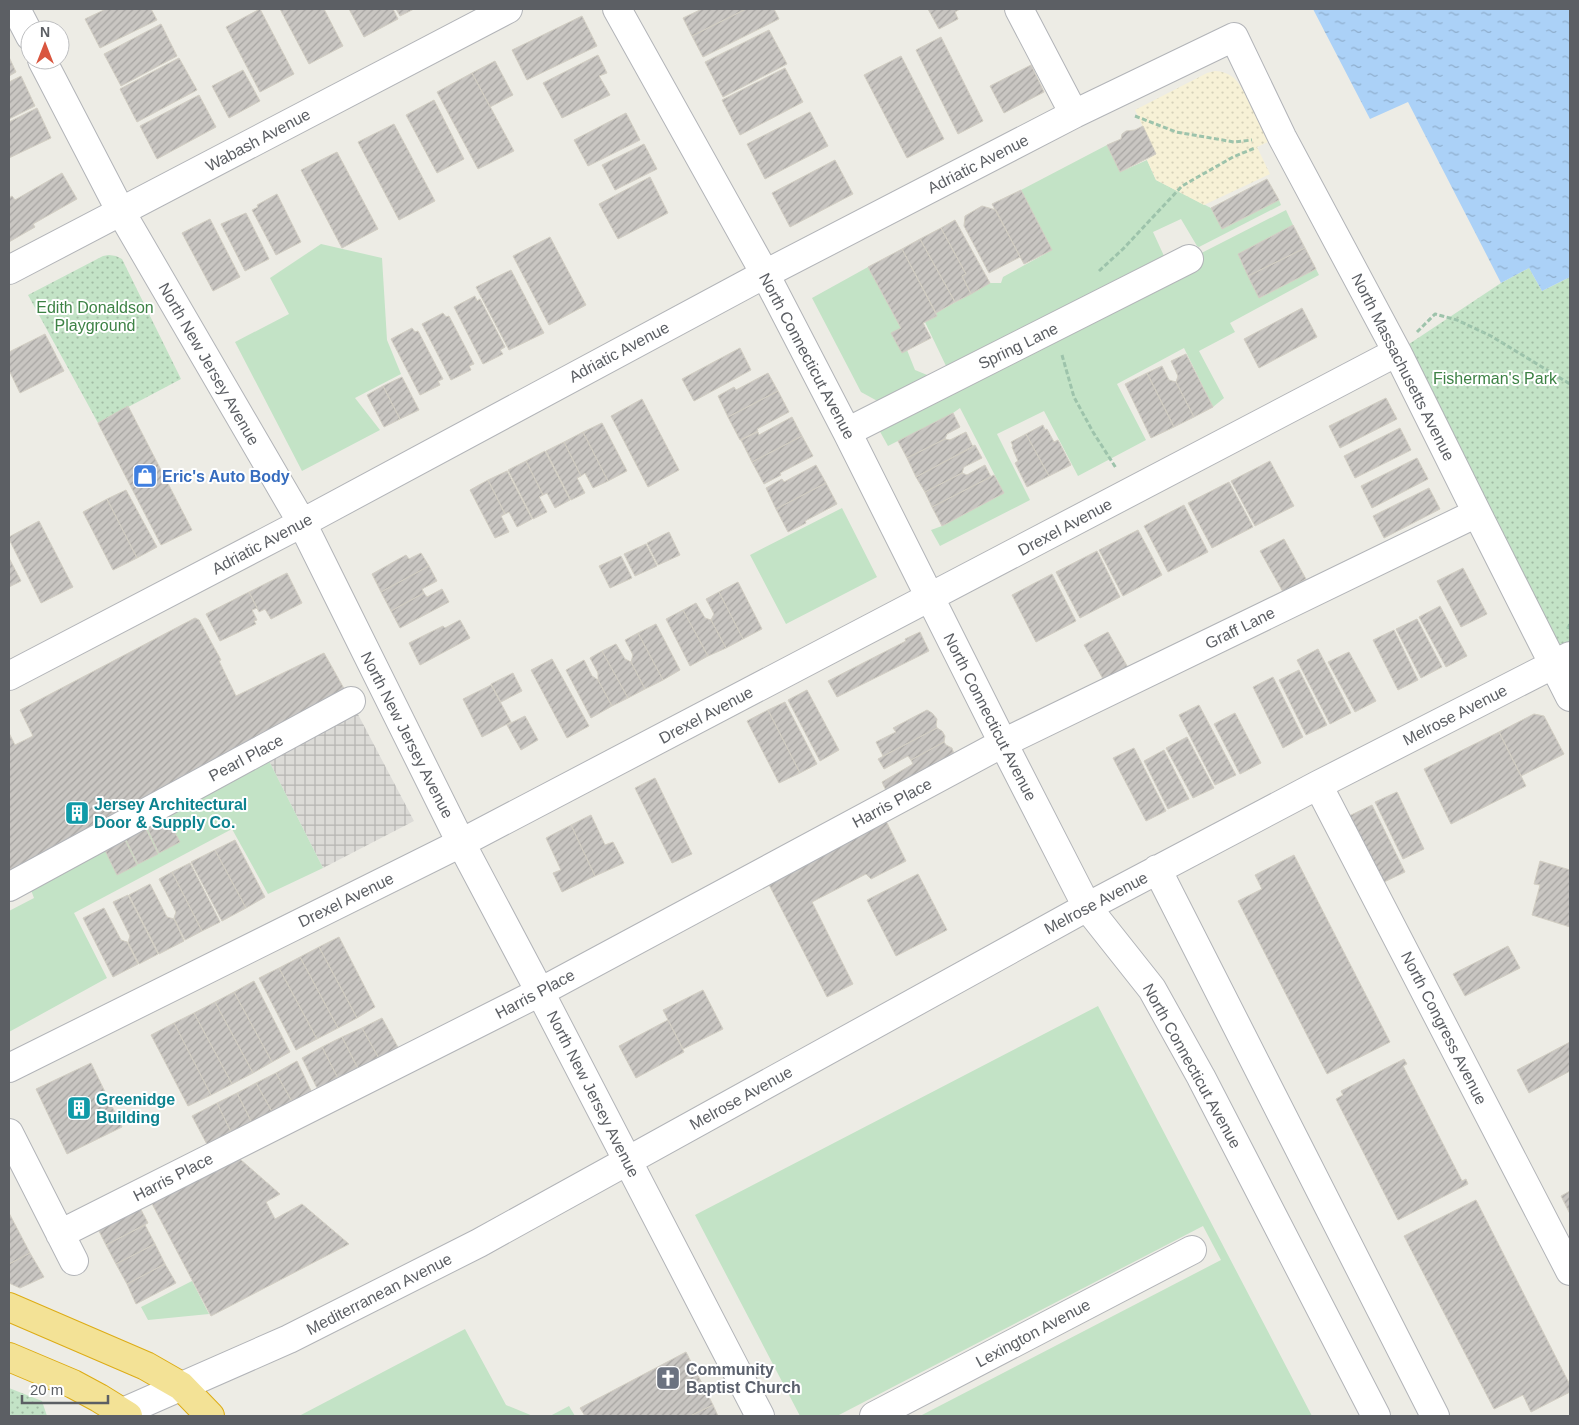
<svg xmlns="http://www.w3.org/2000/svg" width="1579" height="1425" viewBox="0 0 1579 1425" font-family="Arial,sans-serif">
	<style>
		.industrial { fill: url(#industrial-grid) }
		.green { fill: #c3e3c6 }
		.sand { fill: url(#sand-dots) }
		.park { fill: url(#park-dots) }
		.water { fill: url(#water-ripples) }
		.building { fill: url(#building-hatch); stroke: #d2cec3 }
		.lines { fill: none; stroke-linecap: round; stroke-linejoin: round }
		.minor-casing { stroke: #b2b4b8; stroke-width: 30 }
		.highway-casing { stroke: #ddac15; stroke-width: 30 }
		.path { stroke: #9dc3ab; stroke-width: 3; stroke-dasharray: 5 2.5; stroke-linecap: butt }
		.minor { stroke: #fff; stroke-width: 28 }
		.highway { stroke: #f3e296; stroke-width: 28 }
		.labels { text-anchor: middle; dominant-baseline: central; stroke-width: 4; stroke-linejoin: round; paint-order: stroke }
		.street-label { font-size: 16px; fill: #5c5f64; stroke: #fff }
		.park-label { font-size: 16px; fill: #3d8245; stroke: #fff }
		.shop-label { font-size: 16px; font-weight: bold; fill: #366cbe; stroke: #fff; text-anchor: start }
		.culture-label { font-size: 16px; font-weight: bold; fill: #0d838f; stroke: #fff; text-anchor: start }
		.worship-label { font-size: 16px; font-weight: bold; fill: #5b616d; stroke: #fff; text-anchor: start }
	</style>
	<defs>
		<pattern id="industrial-grid" width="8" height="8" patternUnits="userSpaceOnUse" patternTransform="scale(1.25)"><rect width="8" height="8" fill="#dcdbd7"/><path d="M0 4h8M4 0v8" fill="none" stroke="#b6b5b2"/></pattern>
		<pattern id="sand-dots" width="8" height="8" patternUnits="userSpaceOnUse" patternTransform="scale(1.25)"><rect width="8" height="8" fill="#f7f1d6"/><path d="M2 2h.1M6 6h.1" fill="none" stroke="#d6d1ba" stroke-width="1.8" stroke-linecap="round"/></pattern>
		<pattern id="park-dots" width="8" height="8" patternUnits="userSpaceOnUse" patternTransform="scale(1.25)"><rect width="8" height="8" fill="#c3e3c6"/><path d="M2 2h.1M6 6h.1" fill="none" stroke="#a2bba4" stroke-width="1.8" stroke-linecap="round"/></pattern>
		<pattern id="water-ripples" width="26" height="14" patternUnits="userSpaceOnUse" patternTransform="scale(1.25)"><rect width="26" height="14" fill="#abd1f7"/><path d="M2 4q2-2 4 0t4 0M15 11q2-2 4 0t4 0" fill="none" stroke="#8eadcc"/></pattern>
		<pattern id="building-hatch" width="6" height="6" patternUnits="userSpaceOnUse" patternTransform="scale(1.25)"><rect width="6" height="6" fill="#c9c6c2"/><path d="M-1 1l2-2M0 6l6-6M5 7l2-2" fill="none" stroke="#a6a4a1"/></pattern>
	</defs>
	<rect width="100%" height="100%" fill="#edece5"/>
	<!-- industrial -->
	<path class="industrial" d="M351 701 414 821 323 868 263 749Z"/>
	<!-- green -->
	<path class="green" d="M1107 145 1120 172 1147 160 1156 180 1211 208 1222 229 1279 200 1281 205 1199 247 1197 246 1181 219 1153 232 1170 269 1286 210 1293 225 1238 254 1259 298 1316 269 1319 275 1230 323 1235 332 1199 351 1224 398 1213 407 1184 348 1117 384 1146 440 1078 476 1044 411 997 434 1030 500 940 546 931 530 942 526 1004 493 960 408 953 413 888 446 873 419 892 409 861 392 812 298 868 267 901 328 892 333 907 350 915 370 932 377 947 368 925 322 937 316 936 313 990 283H1001L1003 277 1052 250 1021 190Z
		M321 244 382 258 387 340 401 374 355 398 380 430 302 471 235 342 289 314 270 278Z
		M842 508 877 577 786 624 750 555Z
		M263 749 323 868 268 894 232 829 74 913 107 978 9 1032V911L34 898 26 877Z
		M1098 1006 1312 1416H920L1221 1260 1203 1226 837 1416H800L695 1215Z
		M192 1281 209 1314 148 1320 141 1307Z
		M465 1329 506 1405 533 1416H299Z
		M569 1406 575 1416H550Z"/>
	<!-- sand -->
	<path class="sand" d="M1215 71C1222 71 1229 74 1234 78 1246 90 1260 126 1268 142L1257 147 1270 174 1204 205 1156 180 1147 160 1156 154 1135 110 1207 73Z"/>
	<!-- park -->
	<path class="park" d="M109 255 116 256 122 259 181 379 98 423 28 295 103 256Z
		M1529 268 1542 291 1570 277V656L1553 665 1397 352 1501 283Z
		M9 1388 42 1401 47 1416H9Z"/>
	<!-- water -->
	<path class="water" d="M1313 9H1570V277L1542 291 1529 268 1501 283 1408 102 1370 119Z"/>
	<!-- building -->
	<path class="building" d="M106 9H151L157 20 100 48 85 19Z
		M260 9 294 74 260 92 226 27Z
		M280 9H324L343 46 309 64Z
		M349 9H393L398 19 364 37Z
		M396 9H414L400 16Z
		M702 9H746L692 36 683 18Z
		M746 9H774L779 19 703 57 692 36Z
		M928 9H960L955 12 958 19 939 29Z
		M582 16 597 46 527 80 512 50Z
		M161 24 177 56 121 86 104 54Z
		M769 30 787 64 723 97 705 62Z
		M941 37 983 121 958 134 916 50Z
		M598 55 607 73 599 76 610 95 562 118 543 83Z
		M901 56 944 139 907 158 864 75Z
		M9 57 16 72 9 76Z
		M179 58 197 90 137 122 120 89Z
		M495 61 513 95 490 107 472 73Z
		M1031 65 1044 92 1004 113 990 86Z
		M785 68 803 102 740 135 722 100Z
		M243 70 260 101 229 118 212 86Z
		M472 73 514 151 478 169 437 92Z
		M21 76 35 106 9 119V82Z
		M199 95 216 127 157 159 140 126Z
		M434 100 464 159 437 173 406 115Z
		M37 108 51 138 9 158V122Z
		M810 112 828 146 765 179 747 144Z
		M626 113 640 140 588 166 574 140Z
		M394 124 435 201 399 220 358 142Z
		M1143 126 1156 154 1120 172 1107 145 1121 139 1122 134 1126 131 1135 130Z
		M644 144 657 169 615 190 602 165Z
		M337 152 378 229 342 248 301 170Z
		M835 160 853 194 790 227 772 193Z
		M62 173 77 199 33 224 35 227 9 242V198L12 196 15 200Z
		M650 177 668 213 618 239 599 204Z
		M1267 179 1279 200 1222 229 1211 208Z
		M1021 190 1052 250 1024 264 992 204Z
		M277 194 301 242 276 255 252 210 258 207 257 205Z
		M982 206 996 210 1020 257 989 273 964 226 965 216Z
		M246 213 269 259 245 271 221 224Z
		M210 219 240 277 213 291 182 233Z
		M955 220 990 283 971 294 962 276 966 274 941 228Z
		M1293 225 1305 248 1248 276 1238 254Z
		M941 228 966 274 962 276 971 294 955 302 920 239Z
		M550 237 586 305 549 325 513 256Z
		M920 239 955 302 936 313 902 249Z
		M1305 248 1316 269 1259 298 1248 276Z
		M902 249 937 316 923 323 931 338 902 353 891 333 901 328 868 267Z
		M511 270 544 333 509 350 476 287Z
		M475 296 477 301 480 299 505 347 500 350 503 354 483 364 454 307Z
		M1302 308 1317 337 1259 368 1244 339Z
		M443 313 446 317 449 316 474 364 469 366 471 370 451 380 422 324Z
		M412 328 415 332 418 331 443 379 438 381 440 385 420 395 391 339Z
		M45 334 64 371 20 393 9 370V352Z
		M740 348 751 370 694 401 682 379Z
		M1186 354 1213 407 1194 417 1176 382 1178 376 1171 361Z
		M1162 366 1169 380 1176 382 1194 417 1174 427 1147 373Z
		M768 373 778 391 728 417 718 396 734 387 736 390Z
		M1147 373 1174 427 1151 438 1125 384Z
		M402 377 419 410 400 419 383 386Z
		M383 386 400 419 384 427 367 395Z
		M778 391 789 412 757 429 758 431 740 440 728 417Z
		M1386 398 1397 419 1340 448 1329 426Z
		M642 399 679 470 648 487 611 416Z
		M128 406 192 530 161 545 98 423Z
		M953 413 960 427 947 434 945 439 907 458 898 441Z
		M792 417 802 436 752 462 741 440 758 432 759 435Z
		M602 423 627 471 608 481 583 432Z
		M1043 425 1045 430 1047 429 1054 442 1058 440 1071 465 1049 476 1026 434Z
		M1400 428 1411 450 1355 478 1344 456Z
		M583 432 608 481 593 488 585 473 581 476 564 442Z
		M966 432 973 447 916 477 907 458 945 439 950 440Z
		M1026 434 1049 476 1027 487 1015 463 1018 461 1012 447 1013 446 1011 442Z
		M802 436 813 456 780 473 781 475 764 484 752 462Z
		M564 442 581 476 577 478 585 493 571 500 546 451Z
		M975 445 982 458 964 467 962 473 925 492 916 477Z
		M545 451 570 500 555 508 547 493 543 495 526 461Z
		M1417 458 1428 479 1372 508 1361 486Z
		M526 461 543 495 539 497 547 512 533 519 508 470Z
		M1270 461 1294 506 1255 526 1231 481Z
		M816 465 826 483 776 509 766 488 782 479 784 482Z
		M985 465 991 477 932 507 925 492 962 473 967 475Z
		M507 471 532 519 517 527 509 512 505 514 488 480Z
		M994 475 1004 493 942 526 932 507Z
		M488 480 505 514 501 516 509 532 495 538 470 490Z
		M1229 482 1253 527 1212 548 1188 503Z
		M826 483 837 504 805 521 806 523 788 532 776 509Z
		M1429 488 1440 509 1384 538 1373 516Z
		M126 490 157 547 137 558 107 499Z
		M107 499 137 558 113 570 83 512Z
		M1184 505 1208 552 1168 572 1144 526Z
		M39 521 73 587 41 603 9 539V537Z
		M1138 530 1162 575 1123 596 1099 550Z
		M669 532 680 555 658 565 647 543Z
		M1284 539 1306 579 1283 592 1260 551Z
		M646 544 657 566 635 576 624 554Z
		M1097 551 1120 597 1080 618 1056 572Z
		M421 553 429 566 381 592 372 574 406 555 409 559Z
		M621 556 632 578 610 588 599 566Z
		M9 558 21 581 9 587Z
		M429 566 437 581 422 589 424 593 391 611 381 592Z
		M1463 568 1487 614 1461 627 1437 581Z
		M287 573 302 603 271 619 265 609 259 612 249 592Z
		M1052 574 1076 621 1036 642 1012 595Z
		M738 582 762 629 743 639 719 592Z
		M442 589 449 602 400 628 391 611 424 593 427 597Z
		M249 592 257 608 252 610 257 620 254 621 256 624 220 641 206 614Z
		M719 592 743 639 726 648 711 620 714 614 706 599Z
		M696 603 705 618 711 620 726 648 708 656 683 610Z
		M1440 606 1467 656 1446 667 1419 617Z
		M683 610 708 656 690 666 666 619Z
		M195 618 199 620 221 660 219 661 236 696 324 653 351 701 9 887V733L15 745 33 736 20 710Z
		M1417 619 1442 667 1421 678 1396 629Z
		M460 620 470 638 420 665 409 643 443 626 445 628Z
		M656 624 680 670 663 680 638 633Z
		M1394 630 1418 680 1398 690 1373 640Z
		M920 632 929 651 837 697 828 681 906 641 905 639Z
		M1108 632 1131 673 1107 686 1084 645Z
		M638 633 663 680 645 689 631 662 633 655 625 640Z
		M616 644 625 659 631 662 645 689 628 698 602 651Z
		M1318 649 1351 713 1330 724 1297 660Z
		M602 651 628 698 612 706 598 680V673L590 658Z
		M1349 652 1376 701 1355 712 1328 662Z
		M552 659 589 726 567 738 531 670Z
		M584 660 592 676 598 680 612 706 591 718 566 670Z
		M1299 670 1327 725 1306 735 1279 680Z
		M513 673 522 691 501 702 491 684Z
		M1273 677 1303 737 1283 748 1253 687Z
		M491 685 511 722 482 737 463 699Z
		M807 690 839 750 820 761 788 700Z
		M785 702 817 764 800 773 768 710Z
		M1199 705 1236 775 1215 785 1179 715Z
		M768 710 800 773 779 783 747 721Z
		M927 710 932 713 937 719 936 725 937 728 883 756 876 742 896 732 893 728Z
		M1235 713 1261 763 1240 774 1214 724Z
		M1534 714 1544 716 1564 754 1521 776 1499 732Z
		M525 716 538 740 521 750 507 725Z
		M937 728 942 731 945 736 944 742 911 760 908 756 884 769 878 759Z
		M1499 732 1526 786 1451 824 1424 769Z
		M1187 737 1214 788 1193 798 1166 748Z
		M944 742 946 745 952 748 954 754 888 795 882 782 913 764 911 760Z
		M1134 748 1166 811 1146 821 1113 758Z
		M1164 750 1189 799 1168 809 1144 761Z
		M655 778 692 854 672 863 635 788Z
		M1397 792 1424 849 1403 859 1375 802Z
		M1372 805 1405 872 1382 883 1349 816Z
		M163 810 180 842 159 853 143 819Z
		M591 815 605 845 613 842 624 863 595 876 571 825Z
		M884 817 906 861 871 879 866 874 812 902 853 984 827 997 765 877Z
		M142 821 158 854 138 864 122 831Z
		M571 825 595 876 562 892 553 873 561 870 546 838Z
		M121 832 137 865 117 875 101 842Z
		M235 840 265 897 246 908 215 850Z
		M215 850 246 908 222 921 191 862Z
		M1294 855 1390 1042 1327 1074 1238 901 1262 889 1255 875Z
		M1540 861 1570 870V927L1532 915 1540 885 1534 884Z
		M190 863 220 922 202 931 172 872Z
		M172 872 202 931 185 940 174 918 176 912 159 879Z
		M918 874 947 930 896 956 867 900Z
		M150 884 167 917 174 919 184 941 159 954 129 895Z
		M128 895 158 954 139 964 128 942 130 936 113 902Z
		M104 908 121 940 127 942 138 964 113 977 83 918Z
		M339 937 375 1007 357 1018 319 947Z
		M1508 946 1520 968 1465 996 1453 974Z
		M319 947 357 1018 338 1028 300 957Z
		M300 957 338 1028 317 1039 279 968Z
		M279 968 317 1039 296 1050 259 978Z
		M254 981 290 1052 272 1062 234 992Z
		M703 990 723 1029 683 1049 663 1010Z
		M234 992 272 1062 253 1073 215 1002Z
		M215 1002 253 1073 232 1084 194 1013Z
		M194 1013 232 1084 211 1095 174 1023Z
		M382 1018 400 1051 381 1062 362 1028Z
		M668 1020 684 1052 636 1078 619 1046Z
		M174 1023 211 1095 188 1106 151 1035Z
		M362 1028 381 1062 360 1073 342 1037Z
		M342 1037 362 1076 342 1086 322 1047Z
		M1570 1042V1071L1529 1093 1517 1070Z
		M322 1047 342 1086 321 1096 302 1058Z
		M1404 1059 1407 1064 1403 1066 1462 1181 1466 1179 1468 1184 1398 1220 1336 1099 1343 1095 1341 1091Z
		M297 1061 314 1097 295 1107 276 1073Z
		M91 1063 122 1127 67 1154 36 1089Z
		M276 1073 295 1107 275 1117 256 1083Z
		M256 1083 275 1117 254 1127 237 1093Z
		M237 1093 254 1127 234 1138 217 1103Z
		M217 1103 234 1138 210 1150 192 1116Z
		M233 1153 280 1194 266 1202 275 1219 302 1204 349 1244 211 1316 149 1198Z
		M1570 1191V1214L1561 1196Z
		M1476 1200 1570 1385V1392L1531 1412 1523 1395 1494 1409 1404 1236Z
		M138 1204 148 1223 106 1245 96 1225Z
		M9 1213 30 1253 9 1264Z
		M145 1225 155 1244 116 1264 106 1245Z
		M155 1244 165 1264 127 1284 116 1264Z
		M30 1253 44 1277 20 1288 9 1283V1264Z
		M165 1264 176 1283 136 1304 127 1284Z
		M686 1352 713 1405 690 1416H585L580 1408Z
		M713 1405 718 1416H690Z"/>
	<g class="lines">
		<defs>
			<path id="minor" d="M16 9 30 36
				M617 9 765 274 847 432 1003 743 1087 907 1152 989 1201 1077 1376 1416
				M1019 9 1074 114
				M42 60 121 212 302 523 461 843 540 992 760 1416
				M9 270 508 9
				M847 432 1189 259
				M9 676 302 523 765 274 1074 114 1234 37 1282 137 1397 352 1477 513 1570 697
				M1318 785 1570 1271
				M1157 869 1435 1416
				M9 887 351 701
				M9 1068 461 843 1397 352
				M9 1133 74 1261
				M60 1234 540 992 1003 743 1477 513
				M123 1412 289 1339 479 1243 1087 907 1318 785 1570 656
				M874 1416 1192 1250"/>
			<path id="highway" d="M9 1307 146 1366 181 1386 210 1416
				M9 1357 73 1384 99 1398 128 1416"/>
		</defs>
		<!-- minor casing -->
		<use href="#minor" class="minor-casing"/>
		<!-- highway casing -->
		<use href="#highway" class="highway-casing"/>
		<!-- path -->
		<path class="path" d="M1135 116 1176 132 1234 142 1252 140
			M1099 271 1123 249 1182 186 1233 157 1255 148
			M1417 332 1435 314 1457 320 1491 336 1570 384
			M1062 355 1074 397 1093 432 1116 468
			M1568 629 1570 623"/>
		<!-- minor -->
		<use href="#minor" class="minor"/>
		<!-- highway -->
		<use href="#highway" class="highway"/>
	</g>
	<!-- icons -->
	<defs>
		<symbol id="shop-square" viewBox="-11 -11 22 22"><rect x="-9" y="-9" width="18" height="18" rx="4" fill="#3f7fe0" stroke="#fff"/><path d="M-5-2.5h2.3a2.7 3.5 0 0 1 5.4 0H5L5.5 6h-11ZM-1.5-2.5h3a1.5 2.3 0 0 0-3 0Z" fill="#fff"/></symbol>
		<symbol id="building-square" viewBox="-11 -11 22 22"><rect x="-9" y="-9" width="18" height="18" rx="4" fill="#0f9aa8" stroke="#fff"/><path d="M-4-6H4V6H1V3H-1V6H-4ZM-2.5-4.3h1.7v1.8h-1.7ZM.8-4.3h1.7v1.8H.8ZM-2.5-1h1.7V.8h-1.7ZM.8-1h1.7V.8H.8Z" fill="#fff"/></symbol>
		<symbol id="church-square" viewBox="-11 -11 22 22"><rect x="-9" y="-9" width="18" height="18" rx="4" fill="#6b7280" stroke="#fff"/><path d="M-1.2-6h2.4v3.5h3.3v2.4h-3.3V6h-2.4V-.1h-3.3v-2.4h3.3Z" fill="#fff"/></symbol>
	</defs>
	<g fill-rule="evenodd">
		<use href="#shop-square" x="131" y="462" width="28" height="28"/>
		<use href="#building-square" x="63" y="799" width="28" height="28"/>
		<use href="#building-square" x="65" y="1094" width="28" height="28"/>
		<use href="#church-square" x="654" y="1364" width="28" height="28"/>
	</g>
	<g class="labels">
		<!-- street labels -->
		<g class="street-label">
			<text transform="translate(258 140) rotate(-28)">Wabash Avenue</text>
			<text transform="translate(978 164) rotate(-27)">Adriatic Avenue</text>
			<text transform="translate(1018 346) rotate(-26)">Spring Lane</text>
			<text transform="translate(619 352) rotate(-28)">Adriatic Avenue</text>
			<text transform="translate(807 356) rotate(62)">North Connecticut Avenue</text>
			<text transform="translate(209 364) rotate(60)">North New Jersey Avenue</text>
			<text transform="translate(1403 367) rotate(63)">North Massachusetts Avenue</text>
			<text transform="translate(1065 527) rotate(-28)">Drexel Avenue</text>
			<text transform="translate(262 544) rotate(-28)">Adriatic Avenue</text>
			<text transform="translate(1240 628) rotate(-26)">Graff Lane</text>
			<text transform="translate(706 715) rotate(-28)">Drexel Avenue</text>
			<text transform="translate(1455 715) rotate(-27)">Melrose Avenue</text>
			<text transform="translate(990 717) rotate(63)">North Connecticut Avenue</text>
			<text transform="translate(407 735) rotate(63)">North New Jersey Avenue</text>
			<text transform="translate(246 758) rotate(-28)">Pearl Place</text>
			<text transform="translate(892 803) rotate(-28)">Harris Place</text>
			<text transform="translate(346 900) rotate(-26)">Drexel Avenue</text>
			<text transform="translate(1096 903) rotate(-28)">Melrose Avenue</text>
			<text transform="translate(535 994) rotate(-28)">Harris Place</text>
			<text transform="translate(1444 1028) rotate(63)">North Congress Avenue</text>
			<text transform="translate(1192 1066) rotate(61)">North Connecticut Avenue</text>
			<text transform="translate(593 1094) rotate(63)">North New Jersey Avenue</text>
			<text transform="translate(741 1098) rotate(-29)">Melrose Avenue</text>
			<text transform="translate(173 1177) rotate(-27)">Harris Place</text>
			<text transform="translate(379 1294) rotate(-27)">Mediterranean Avenue</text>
			<text transform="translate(1033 1333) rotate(-28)">Lexington Avenue</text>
		</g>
		<!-- park labels -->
		<g class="park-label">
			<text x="95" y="307">Edith Donaldson<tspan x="95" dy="18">Playground</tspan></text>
			<text x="1495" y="378">Fisherman's Park</text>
		</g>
		<!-- shop labels -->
		<g class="shop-label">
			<text x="162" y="476">Eric's Auto Body</text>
		</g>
		<!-- culture labels -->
		<g class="culture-label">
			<text x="94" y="804">Jersey Architectural<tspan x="94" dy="18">Door &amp; Supply Co.</tspan></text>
			<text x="96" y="1099">Greenidge<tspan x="96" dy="18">Building</tspan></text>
		</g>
		<!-- worship labels -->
		<g class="worship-label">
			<text x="686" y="1369">Community<tspan x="686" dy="18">Baptist Church</tspan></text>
		</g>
	</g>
	<!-- border -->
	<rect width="1579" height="1425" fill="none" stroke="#5c5f64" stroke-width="20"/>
	<!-- north arrow -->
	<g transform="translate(45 45)"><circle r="24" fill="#ffffff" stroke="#bebfc1"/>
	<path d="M0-4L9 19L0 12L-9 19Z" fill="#d9563f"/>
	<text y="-8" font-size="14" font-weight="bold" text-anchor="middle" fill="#5c5f64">N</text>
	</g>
	<!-- scale -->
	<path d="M22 1395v8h86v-8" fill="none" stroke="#5c5f64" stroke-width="2.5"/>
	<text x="30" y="1395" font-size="15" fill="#5c5f64" stroke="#ffffff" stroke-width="4" paint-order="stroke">20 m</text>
</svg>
